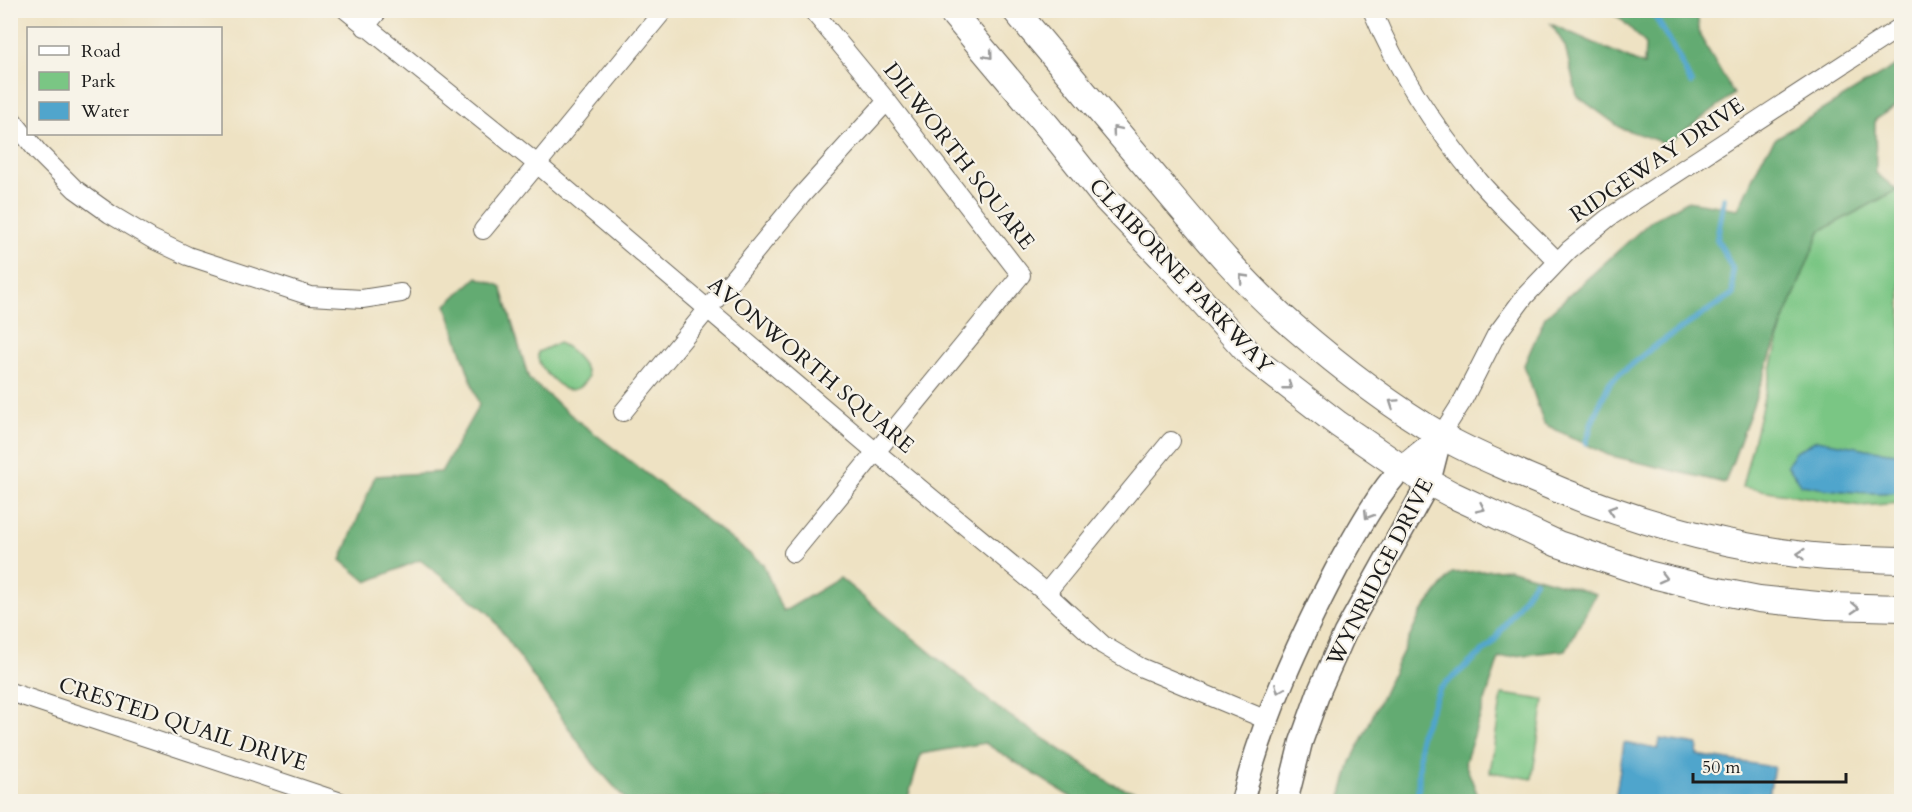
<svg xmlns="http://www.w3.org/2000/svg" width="1912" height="812" viewBox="0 0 1912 812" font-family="Cardo,serif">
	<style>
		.green { fill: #7ac684; stroke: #4b7150; stroke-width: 1.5 }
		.forest { fill: #63ab72; stroke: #406447; stroke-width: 1.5 }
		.water { fill: #50a5cc; stroke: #366074; stroke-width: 1.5 }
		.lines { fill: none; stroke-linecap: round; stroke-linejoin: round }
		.stream { stroke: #50a5cc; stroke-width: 6 }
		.minor-casing { stroke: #666156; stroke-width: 20 }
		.tertiary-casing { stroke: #666156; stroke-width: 25 }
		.secondary-casing { stroke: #666156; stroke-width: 28 }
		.minor { stroke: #fff; stroke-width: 18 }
		.tertiary { stroke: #fff; stroke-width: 22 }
		.secondary { stroke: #fff; stroke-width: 26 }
		.oneway { stroke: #999 }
		.labels { text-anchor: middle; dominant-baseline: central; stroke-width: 4.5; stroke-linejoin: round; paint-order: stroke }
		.street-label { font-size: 22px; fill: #1c1c1c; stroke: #f7f3e8 }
	</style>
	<rect width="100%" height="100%" fill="#f7f3e8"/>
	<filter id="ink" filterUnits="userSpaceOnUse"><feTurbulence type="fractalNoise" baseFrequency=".0167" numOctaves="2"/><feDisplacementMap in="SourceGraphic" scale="12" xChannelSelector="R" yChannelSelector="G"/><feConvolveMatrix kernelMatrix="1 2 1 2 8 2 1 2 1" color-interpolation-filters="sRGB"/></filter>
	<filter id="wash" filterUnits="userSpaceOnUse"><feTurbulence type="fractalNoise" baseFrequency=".008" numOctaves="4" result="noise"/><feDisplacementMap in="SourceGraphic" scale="24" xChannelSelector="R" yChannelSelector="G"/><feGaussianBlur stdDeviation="1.35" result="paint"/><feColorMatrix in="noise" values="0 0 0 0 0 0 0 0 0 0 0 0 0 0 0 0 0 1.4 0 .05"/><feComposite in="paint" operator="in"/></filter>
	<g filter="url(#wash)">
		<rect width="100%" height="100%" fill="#eee2c3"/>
		<!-- green -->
		<path class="green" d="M1897 190H1901V503L1861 506 1742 487 1782 325 1820 231Z
			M558 343C570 347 587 365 588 377 582 387 576 392 564 389 554 380 535 367 538 352Z
			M1502 694 1544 700 1532 779 1490 772Z"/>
		<!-- forest -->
		<path class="forest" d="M1606 11H1697L1700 36 1734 94 1667 144 1621 128 1577 96 1565 46 1551 24 1644 65 1645 43 1620 18Z
			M1901 62V103L1875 120 1876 173 1897 190 1820 231 1782 325 1725 483 1608 455 1544 424 1524 365 1545 317 1652 220 1687 201 1738 209 1762 158 1776 138Z
			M477 277 501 286 529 379 577 420 763 564 783 612 840 578 998 708 1112 784 1162 801H1077L985 743 921 754 907 801H627L593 763 489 613 420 560 367 582 341 560 375 476 441 472 479 405 446 305Z
			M1509 569 1596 594 1566 650 1499 658 1465 763 1480 801H1340L1351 762 1421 613 1452 573Z"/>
		<!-- water -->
		<path class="water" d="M1816 440C1845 444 1872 452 1901 453V492C1868 495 1834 491 1801 485L1787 465 1794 453Z
			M1660 739 1698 745 1697 755 1774 767 1768 801 1615 800 1624 743 1658 749Z"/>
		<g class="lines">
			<!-- stream -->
			<path class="stream" d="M1651 10 1674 48 1691 83
				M1586 443 1592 422 1610 382 1652 348 1733 294 1732 268 1717 239 1724 198
				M1418 802 1420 735 1440 688 1491 645 1535 581"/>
		</g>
	</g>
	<g filter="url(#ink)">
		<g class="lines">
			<defs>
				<path id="minor" d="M346 10 537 164 876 452 1046 593 1103 645 1140 667 1267 720
					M1372 10C1398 73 1437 131 1480 182 1504 210 1532 235 1557 261
					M365 27 379 10
					M10 117 38 152 75 189 110 214 152 239 188 256 310 296 362 299 401 293
					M483 230 664 10
					M623 412 801 196 887 101
					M1441 435 1462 402 1496 335 1525 296 1569 250 1608 218 1902 26
					M793 553 1021 275 887 101 812 10
					M1046 593 1171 441
					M10 692 341 802"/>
				<path id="tertiary" d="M1242 802C1263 718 1298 642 1338 566 1356 534 1377 494 1403 467 1414 456 1429 446 1441 435
					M1286 802 1301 742 1320 689 1345 633 1429 482 1441 435"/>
				<path id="secondary" d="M950 10 1049 128 1104 197 1176 272 1255 360 1338 424 1402 468 1453 495 1558 544 1648 574 1713 590 1759 599 1828 606 1902 608
					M1015 10C1062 66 1109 122 1156 178 1199 229 1242 282 1293 326 1339 366 1389 405 1442 436 1469 452 1498 463 1526 476 1608 512 1693 539 1782 552 1821 558 1862 559 1902 560"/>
			</defs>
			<!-- minor casing -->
			<use href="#minor" class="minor-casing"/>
			<!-- tertiary casing -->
			<use href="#tertiary" class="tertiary-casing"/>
			<!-- secondary casing -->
			<use href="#secondary" class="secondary-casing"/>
			<!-- minor -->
			<use href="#minor" class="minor"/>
			<!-- tertiary -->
			<use href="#tertiary" class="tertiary"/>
			<!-- secondary -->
			<use href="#secondary" class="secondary"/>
		</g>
		<!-- one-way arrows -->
		<defs><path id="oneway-chevron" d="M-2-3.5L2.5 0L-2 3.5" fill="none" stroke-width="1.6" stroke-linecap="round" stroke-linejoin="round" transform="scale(1.5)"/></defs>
		<g class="oneway">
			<use href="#oneway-chevron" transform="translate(989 55) rotate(50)"/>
			<use href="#oneway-chevron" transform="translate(1116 130) rotate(-130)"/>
			<use href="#oneway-chevron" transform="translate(1243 278) rotate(-134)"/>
			<use href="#oneway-chevron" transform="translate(1288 386) rotate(38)"/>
			<use href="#oneway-chevron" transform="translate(1393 403) rotate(-146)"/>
			<use href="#oneway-chevron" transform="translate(1481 508) rotate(25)"/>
			<use href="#oneway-chevron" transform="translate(1612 510) rotate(-162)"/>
			<use href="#oneway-chevron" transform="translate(1368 515) rotate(122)"/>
			<use href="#oneway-chevron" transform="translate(1801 554) rotate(-175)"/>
			<use href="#oneway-chevron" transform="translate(1663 578) rotate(14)"/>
			<use href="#oneway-chevron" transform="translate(1855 608) rotate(3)"/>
			<use href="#oneway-chevron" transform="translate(1279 689) rotate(112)"/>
		</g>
	</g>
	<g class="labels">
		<!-- street labels -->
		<g class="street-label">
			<text transform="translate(959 156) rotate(52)">DILWORTH SQUARE</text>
			<text transform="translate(1657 160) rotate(-34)">RIDGEWAY DRIVE</text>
			<text transform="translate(1181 276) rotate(47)">CLAIBORNE PARKWAY</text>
			<text transform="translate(811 365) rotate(40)">AVONWORTH SQUARE</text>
			<text transform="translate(1380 572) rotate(-63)">WYNRIDGE DRIVE</text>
			<text transform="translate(183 724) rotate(18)">CRESTED QUAIL DRIVE</text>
		</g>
	</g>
	<!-- margin -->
	<rect width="1912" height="812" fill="none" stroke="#f7f3e8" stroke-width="36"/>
	<!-- legend -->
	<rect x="27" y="27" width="195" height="108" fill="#f7f3e8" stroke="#9f9d96" stroke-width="1.5"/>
	<rect x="39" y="46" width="30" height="9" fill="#ffffff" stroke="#9f9d96" stroke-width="1.5"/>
	<text x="81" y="57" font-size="18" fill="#1c1c1c">Road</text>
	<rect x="39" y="72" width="30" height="18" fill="#7ac684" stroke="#9f9d96" stroke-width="1.5"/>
	<text x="81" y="87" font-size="18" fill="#1c1c1c">Park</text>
	<rect x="39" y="102" width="30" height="18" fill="#50a5cc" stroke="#9f9d96" stroke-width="1.5"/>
	<text x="81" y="117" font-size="18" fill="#1c1c1c">Water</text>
	<!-- scale -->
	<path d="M1693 773v9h153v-9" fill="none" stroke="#1c1c1c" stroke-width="3"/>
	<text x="1702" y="773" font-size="18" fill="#1c1c1c" stroke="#f7f3e8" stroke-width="4.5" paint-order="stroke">50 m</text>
</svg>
